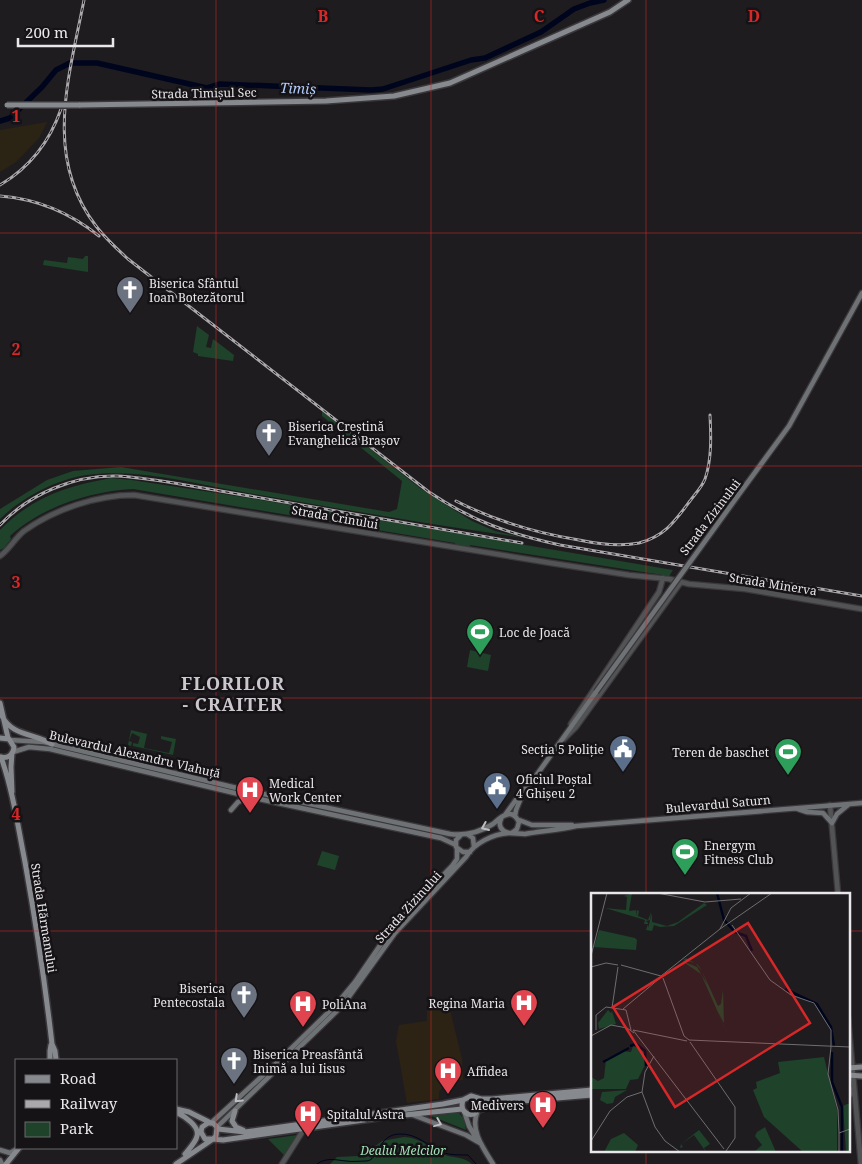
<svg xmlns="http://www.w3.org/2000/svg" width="862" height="1164" viewBox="0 0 862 1164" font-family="'Noto Serif',serif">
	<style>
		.commercial { fill: #2b2313 }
		.medical { fill: #2d2314 }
		.green { fill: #1e422a }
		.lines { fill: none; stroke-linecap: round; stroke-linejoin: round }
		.stream { stroke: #00051e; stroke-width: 1 }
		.river { stroke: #00051e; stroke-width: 5.5 }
		.tertiary-casing { stroke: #3b383c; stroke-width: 7 }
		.secondary-casing { stroke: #3b383c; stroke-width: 7 }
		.primary-casing { stroke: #3b383c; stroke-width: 8 }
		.tertiary { stroke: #525355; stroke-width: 4.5 }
		.secondary { stroke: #6f7275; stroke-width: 4.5 }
		.primary { stroke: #86898d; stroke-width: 5 }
		.rail-casing { stroke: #aaa8ab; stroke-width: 3 }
		.rail { stroke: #161317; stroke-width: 1; stroke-dasharray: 4; stroke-linecap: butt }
		.secondary-bridge-casing { stroke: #3b383c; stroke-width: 7; stroke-linecap: butt }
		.primary-bridge-casing { stroke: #3b383c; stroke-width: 8; stroke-linecap: butt }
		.secondary-bridge { stroke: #6f7275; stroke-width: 4.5 }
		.primary-bridge { stroke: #86898d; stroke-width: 5 }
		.oneway { stroke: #bebec1 }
		.grid { fill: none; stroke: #d62828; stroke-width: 1; stroke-opacity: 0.55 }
		.labels { text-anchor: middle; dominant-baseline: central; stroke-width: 5; stroke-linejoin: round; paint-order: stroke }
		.street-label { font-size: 12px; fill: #e9e7ea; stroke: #161317 }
		.poi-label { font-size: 12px; fill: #e9e7ea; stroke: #161317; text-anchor: start }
		.park-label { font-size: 12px; font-style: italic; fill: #a4e3b7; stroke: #161317 }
		.water-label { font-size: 14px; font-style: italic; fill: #b3cefc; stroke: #161317 }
		.district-label { font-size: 18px; font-weight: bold; letter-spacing: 1px; fill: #cbc7cd; stroke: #161317 }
		.inset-river { fill: none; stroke: #00051e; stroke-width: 2.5 }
		.inset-road { fill: none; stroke: #706d71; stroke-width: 1 }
		.view { fill: #d62828; fill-opacity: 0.15; stroke: #d62828; stroke-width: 2.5 }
		.inset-edge { fill: none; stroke: #e9e7ea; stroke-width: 2.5 }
		.grid-label { font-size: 16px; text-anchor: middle; font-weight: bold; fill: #d62828; stroke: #161317; stroke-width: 5; stroke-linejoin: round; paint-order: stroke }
	</style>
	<rect width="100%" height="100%" fill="#1f1c20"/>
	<!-- commercial -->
	<path class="commercial" d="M47 122 39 138 16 162 0 172V130Z"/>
	<!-- medical -->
	<path class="medical" d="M449 1006 462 1059 463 1080 445 1083 439 1092V1099L407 1103 396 1041 399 1025 427 1021V1008Z"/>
	<!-- green -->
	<path class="green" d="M85 256H88V272L43 265 44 260 67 263 68 257 83 259Z
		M197 326 209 335 206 347 211 348 213 339 234 355 233 361 198 356V354L193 352Z
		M322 411 420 488 443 503 472 521 495 531 525 538C433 525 340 509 248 493 195 484 140 468 87 475 57 479 21 498 0 519V509L47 480 73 471 121 467 389 512 397 509 402 481 322 416Z
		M111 478 132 480 243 497 673 570 669 576 470 545 469 549 455 546V543L133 489C90 491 42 507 10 536L11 539 4 548 0 550V530C32 497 67 486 111 478Z
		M470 650 491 655 488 671 467 667Z
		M131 730 147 734 144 748 169 753 172 742 161 739V736L176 739 173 755 133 746V743L138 744 140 737 132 733 129 741 132 742 131 746 128 745Z
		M322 851 339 856 335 870 317 865Z
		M459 1113 464 1119 466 1130 431 1116V1114Z
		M298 1135 285 1156 268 1139Z
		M404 1137C423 1138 429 1149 445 1155 455 1158 464 1157 472 1164H330L337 1157 358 1156 367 1152 382 1141Z"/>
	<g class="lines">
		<!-- stream -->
		<path class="stream" d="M317 1164C326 1157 336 1160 346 1161 352 1162 360 1161 366 1161 379 1161 377 1135 399 1134 418 1133 428 1147 444 1153 451 1155 460 1155 468 1155L476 1164"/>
		<!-- river -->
		<path class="river" d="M0 121 10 118 42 87 56 70 70 63H97L207 88 220 84 371 90 383 89 471 60 485 58 541 32 574 9 590 3 604 0"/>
		<defs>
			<path id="tertiary" d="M0 556C9 550 15 538 24 531 55 509 97 495 134 495L551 563 629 575 669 579 689 584 745 589 862 609
				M571 724 659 592 663 578
				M564 739 576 727 681 582
				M830 805 838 894
				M848 1018 861 1164
				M848 1086 854 1095
				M282 1164 304 1129"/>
			<path id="secondary" d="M737 497 789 426 862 293
				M10 740 44 742 245 790 450 834C465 836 480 832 493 824 497 821 501 816 506 815 512 812 516 816 519 822L517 829 512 833
				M13 752 29 747 50 749 264 800 441 838 456 845
				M798 809 807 812 823 813 832 823 837 814 848 805
				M231 810 238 802 250 797
				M505 815 518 797 533 780 596 692
				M515 816 516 810 523 793
				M501 819C498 825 501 831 508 833
				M519 820 532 825H572
				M467 834 473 838 474 847
				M461 835 456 840V847L463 852H470
				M464 1111 469 1126 476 1138
				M477 1113C470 1131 484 1149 493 1164
				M413 1115 466 1135 480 1143
				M211 1123 270 1069 336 1005 355 982 392 928 452 866 457 859V848
				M217 1127 343 1005 395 933 466 857C474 843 493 834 509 833 515 833 520 834 525 834 542 831 559 830 576 826L862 803
				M0 1150 10 1153 17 1149
				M0 1160 2 1164"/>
			<path id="primary" d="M79 105 326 101 394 96 450 83 610 12 628 0
				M0 703 8 738
				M2 716C12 736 34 733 52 744
				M0 738 9 739 14 747C13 755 8 759 0 757
				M12 753 11 767 12 792
				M1 757C13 791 18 827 25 862 36 923 45 983 52 1044L55 1051 56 1060
				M50 1060V1051L51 1045
				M848 1068 862 1067
				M848 1075 862 1076
				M463 1100C460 1109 465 1116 474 1114L480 1108V1102L476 1098
				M176 1109 189 1112 209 1122
				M479 1110 500 1103 592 1095
				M235 1111 232 1121 236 1127 243 1130
				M176 1112C184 1116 200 1126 197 1136 196 1142 189 1149 185 1154
				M218 1129 245 1132 443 1104 463 1100 471 1096 481 1099H492L592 1090
				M213 1139 223 1140 385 1117 462 1109
				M6 1164 19 1148
				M176 1164 213 1139 216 1136 217 1127 213 1123H208L202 1127 201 1132 205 1139H211"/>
		</defs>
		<!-- tertiary casing -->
		<use href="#tertiary" class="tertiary-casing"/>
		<!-- secondary casing -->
		<use href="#secondary" class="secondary-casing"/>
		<!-- primary casing -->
		<use href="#primary" class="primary-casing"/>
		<!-- tertiary -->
		<use href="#tertiary" class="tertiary"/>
		<!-- secondary -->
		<use href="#secondary" class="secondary"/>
		<!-- primary -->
		<use href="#primary" class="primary"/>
		<defs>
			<path id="rail" d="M84 0C69 77 43 157 96 226 105 238 117 249 128 259L429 492C474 522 507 533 560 545L862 596
				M0 185C29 168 50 141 61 109
				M0 196C38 199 69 212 99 236
				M456 501C495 521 536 533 579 540 598 544 619 547 639 543 665 536 675 521 690 501 695 494 702 487 705 479 712 459 711 435 710 415
				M0 525C29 494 74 475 117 476 136 477 155 480 174 483L522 543"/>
		</defs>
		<!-- rail casing -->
		<use href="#rail" class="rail-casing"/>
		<!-- rail -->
		<use href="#rail" class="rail"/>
		<defs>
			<path id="secondary-bridge" d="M596 692 737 497"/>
			<path id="primary-bridge" d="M7 105H79"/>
		</defs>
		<!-- secondary-bridge casing -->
		<use href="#secondary-bridge" class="secondary-bridge-casing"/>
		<!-- primary-bridge casing -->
		<use href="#primary-bridge" class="primary-bridge-casing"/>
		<!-- secondary-bridge -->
		<use href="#secondary-bridge" class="secondary-bridge"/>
		<!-- primary-bridge -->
		<use href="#primary-bridge" class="primary-bridge"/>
	</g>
	<!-- one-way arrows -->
	<defs><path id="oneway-chevron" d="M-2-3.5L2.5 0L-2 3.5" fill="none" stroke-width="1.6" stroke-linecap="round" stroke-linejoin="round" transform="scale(1.25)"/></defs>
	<g class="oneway">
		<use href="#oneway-chevron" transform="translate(485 827) rotate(157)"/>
		<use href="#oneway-chevron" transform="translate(238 1099) rotate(136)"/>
		<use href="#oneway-chevron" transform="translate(438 1123) rotate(22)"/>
	</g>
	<!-- grid -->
	<path class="grid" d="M216 0V1164M431 0V1164M646 0V894M0 233H862M0 466H862M0 698H862M0 931H592M848 931H862M646 1150V1164"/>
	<!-- icons -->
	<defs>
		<symbol id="church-pin" viewBox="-11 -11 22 30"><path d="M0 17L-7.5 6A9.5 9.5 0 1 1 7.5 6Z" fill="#6b7280" stroke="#161317"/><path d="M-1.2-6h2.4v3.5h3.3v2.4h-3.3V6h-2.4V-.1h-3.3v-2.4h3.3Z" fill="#fff"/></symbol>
		<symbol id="stadium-pin" viewBox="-11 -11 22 30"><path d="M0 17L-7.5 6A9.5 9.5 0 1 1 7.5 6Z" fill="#2e9e5b" stroke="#161317"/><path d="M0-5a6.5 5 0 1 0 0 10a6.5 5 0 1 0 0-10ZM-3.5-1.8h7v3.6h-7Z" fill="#fff"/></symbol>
		<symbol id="civic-pin" viewBox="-11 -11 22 30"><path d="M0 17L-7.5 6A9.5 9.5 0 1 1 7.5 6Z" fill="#5c6f8a" stroke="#161317"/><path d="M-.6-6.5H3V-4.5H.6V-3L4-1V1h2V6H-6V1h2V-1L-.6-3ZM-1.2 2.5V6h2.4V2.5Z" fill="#fff"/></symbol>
		<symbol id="hospital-pin" viewBox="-11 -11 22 30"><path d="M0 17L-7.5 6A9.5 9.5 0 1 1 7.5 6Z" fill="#e0444e" stroke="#161317"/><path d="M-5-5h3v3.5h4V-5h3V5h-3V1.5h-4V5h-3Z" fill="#fff"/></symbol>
	</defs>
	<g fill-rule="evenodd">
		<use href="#church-pin" x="114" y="274" width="32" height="43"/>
		<use href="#church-pin" x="253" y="417" width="32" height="43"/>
		<use href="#stadium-pin" x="464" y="616" width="32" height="43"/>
		<use href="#civic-pin" x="607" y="733" width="32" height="43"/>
		<use href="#stadium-pin" x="772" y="736" width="32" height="43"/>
		<use href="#civic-pin" x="481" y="770" width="32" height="43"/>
		<use href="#hospital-pin" x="234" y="774" width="32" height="43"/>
		<use href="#stadium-pin" x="669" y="836" width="32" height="43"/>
		<use href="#church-pin" x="228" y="979" width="32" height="43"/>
		<use href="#hospital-pin" x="508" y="987" width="32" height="43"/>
		<use href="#hospital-pin" x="287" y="988" width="32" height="43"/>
		<use href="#church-pin" x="218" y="1045" width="32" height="43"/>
		<use href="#hospital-pin" x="432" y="1055" width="32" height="43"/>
		<use href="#hospital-pin" x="527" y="1089" width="32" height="43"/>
		<use href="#hospital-pin" x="292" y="1098" width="32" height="43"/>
	</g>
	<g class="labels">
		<!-- street labels -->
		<g class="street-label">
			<text transform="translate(204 93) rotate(-1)">Strada Timișul Sec</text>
			<text transform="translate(335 517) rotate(10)">Strada Crinului</text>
			<text transform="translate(710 517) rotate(-53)">Strada Zizinului</text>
			<text transform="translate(773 584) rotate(9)">Strada Minerva</text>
			<text transform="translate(135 754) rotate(13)">Bulevardul Alexandru Vlahuță</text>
			<text transform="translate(718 804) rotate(-5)">Bulevardul Saturn</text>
			<text transform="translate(408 907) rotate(-48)">Strada Zizinului</text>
			<text transform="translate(44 918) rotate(81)">Strada Hărmanului</text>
		</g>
		<!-- poi labels -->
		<g class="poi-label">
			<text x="149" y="283">Biserica Sfântul<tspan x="149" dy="14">Ioan Botezătorul</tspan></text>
			<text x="288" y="426">Biserica Creștină<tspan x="288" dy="14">Evanghelică Brașov</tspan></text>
			<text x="499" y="632">Loc de Joacă</text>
			<text x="604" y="749" text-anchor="end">Secția 5 Poliție</text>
			<text x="769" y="752" text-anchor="end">Teren de baschet</text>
			<text x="516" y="779">Oficiul Poștal<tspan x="516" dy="14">4 Ghișeu 2</tspan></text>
			<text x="269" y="783">Medical<tspan x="269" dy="14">Work Center</tspan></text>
			<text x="704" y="845">Energym<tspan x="704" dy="14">Fitness Club</tspan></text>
			<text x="225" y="988" text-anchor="end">Biserica<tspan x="225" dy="14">Pentecostala</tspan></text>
			<text x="505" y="1003" text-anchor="end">Regina Maria</text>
			<text x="322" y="1004">PoliAna</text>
			<text x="253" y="1054">Biserica Preasfântă<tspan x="253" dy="14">Inimă a lui Iisus</tspan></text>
			<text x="467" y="1071">Affidea</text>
			<text x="524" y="1105" text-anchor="end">Medivers</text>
			<text x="327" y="1114">Spitalul Astra</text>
		</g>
		<!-- park labels -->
		<g class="park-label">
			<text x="403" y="1150">Dealul Melcilor</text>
		</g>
		<!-- water labels -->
		<g class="water-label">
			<text transform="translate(298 88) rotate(2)">Timiș</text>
		</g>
		<!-- district labels -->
		<g class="district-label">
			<text x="233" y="683">FLORILOR<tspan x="233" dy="21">- CRAITER</tspan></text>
		</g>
	</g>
	<!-- overview -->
	<g transform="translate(591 893)">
		<rect width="259" height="259" fill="#1f1c20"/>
		<path d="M41 0 38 18 45 17V23L46 17 48 18 47 23 57 27 60 19 59 27 55 28 57 30V35L61 20V29L76 33 87 29 113 10 116 12 83 33 69 34 63 32 61 38 55 37 57 31H53L54 27 14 15 35 17 36 4 33 3ZM8 37 44 45 46 47 45 57 3 54ZM95 65 107 72 111 78 127 113 130 111 132 97 133 130 127 119 140 149 110 81 91 68 106 74 116 91 111 78 104 70 92 67ZM17 117 20 120 21 118 25 131 8 136 7 130ZM42 153 52 157 56 168 47 186 39 187 35 196H0V184L7 188 13 185 15 166 31 158 40 159ZM233 164 246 217V259H212L173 224 162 197 166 195 165 189 189 180 187 169ZM36 197 24 204 22 210 16 211 9 207 11 199ZM256 211H259V259H255L252 213ZM174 234 185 259H163L171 252 164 243 166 239ZM108 237 119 251 113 255 115 259 103 242 90 251 92 254 89 255 90 251ZM33 240 47 252 44 259H13L20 246Z" fill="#1e422a"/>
		<path class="inset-river" d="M126 0 133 27 144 39 155 43 161 58M194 96 226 111 240 134 243 153M39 153 45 151 54 158 55 173M241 159V189L251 214V259M12 169 38 155"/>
		<path class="inset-road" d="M66 0 114 9 150 6M141 32 179 87 200 102 223 110 240 137V154M129 36 181 0M0 63 16 0M30 72 70 83M0 74 15 70 27 72M70 83 129 36 140 15 160 0M72 85 93 143 98 147 259 154M21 115 27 74M32 116 69 85M5 137V122L15 114 35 117 40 137M42 137 133 256M42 137 96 148M0 143 20 132 36 135 43 140M99 149 144 214V245L135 258M240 154 237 181 247 217 248 240M63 163 54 179 51 199 64 234 74 248 89 259M0 248 19 218 36 204 51 199M248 259V240L259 236"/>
		<path class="view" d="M157 30 219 130 84 214 22 114Z"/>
		<rect width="259" height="259" class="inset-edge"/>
	</g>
	<g class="grid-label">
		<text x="323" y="22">B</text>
		<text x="539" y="22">C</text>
		<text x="754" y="22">D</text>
		<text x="16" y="122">1</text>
		<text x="16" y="355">2</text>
		<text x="16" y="588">3</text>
		<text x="16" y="820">4</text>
	</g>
	<!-- legend -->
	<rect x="15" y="1059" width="162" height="90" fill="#161317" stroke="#6a686b"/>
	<rect x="25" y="1075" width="25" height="8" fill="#86898d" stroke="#6a686b"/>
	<text x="60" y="1084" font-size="15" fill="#e9e7ea">Road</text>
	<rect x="25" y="1100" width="25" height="8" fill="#aaa8ab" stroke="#6a686b"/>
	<text x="60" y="1109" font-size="15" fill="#e9e7ea">Railway</text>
	<rect x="25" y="1122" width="25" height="15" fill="#1e422a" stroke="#6a686b"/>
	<text x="60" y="1134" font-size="15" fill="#e9e7ea">Park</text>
	<!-- scale -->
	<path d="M18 38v8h95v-8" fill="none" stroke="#e9e7ea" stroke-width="2.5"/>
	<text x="25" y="38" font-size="15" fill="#e9e7ea" stroke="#161317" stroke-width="4" paint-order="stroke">200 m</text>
</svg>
